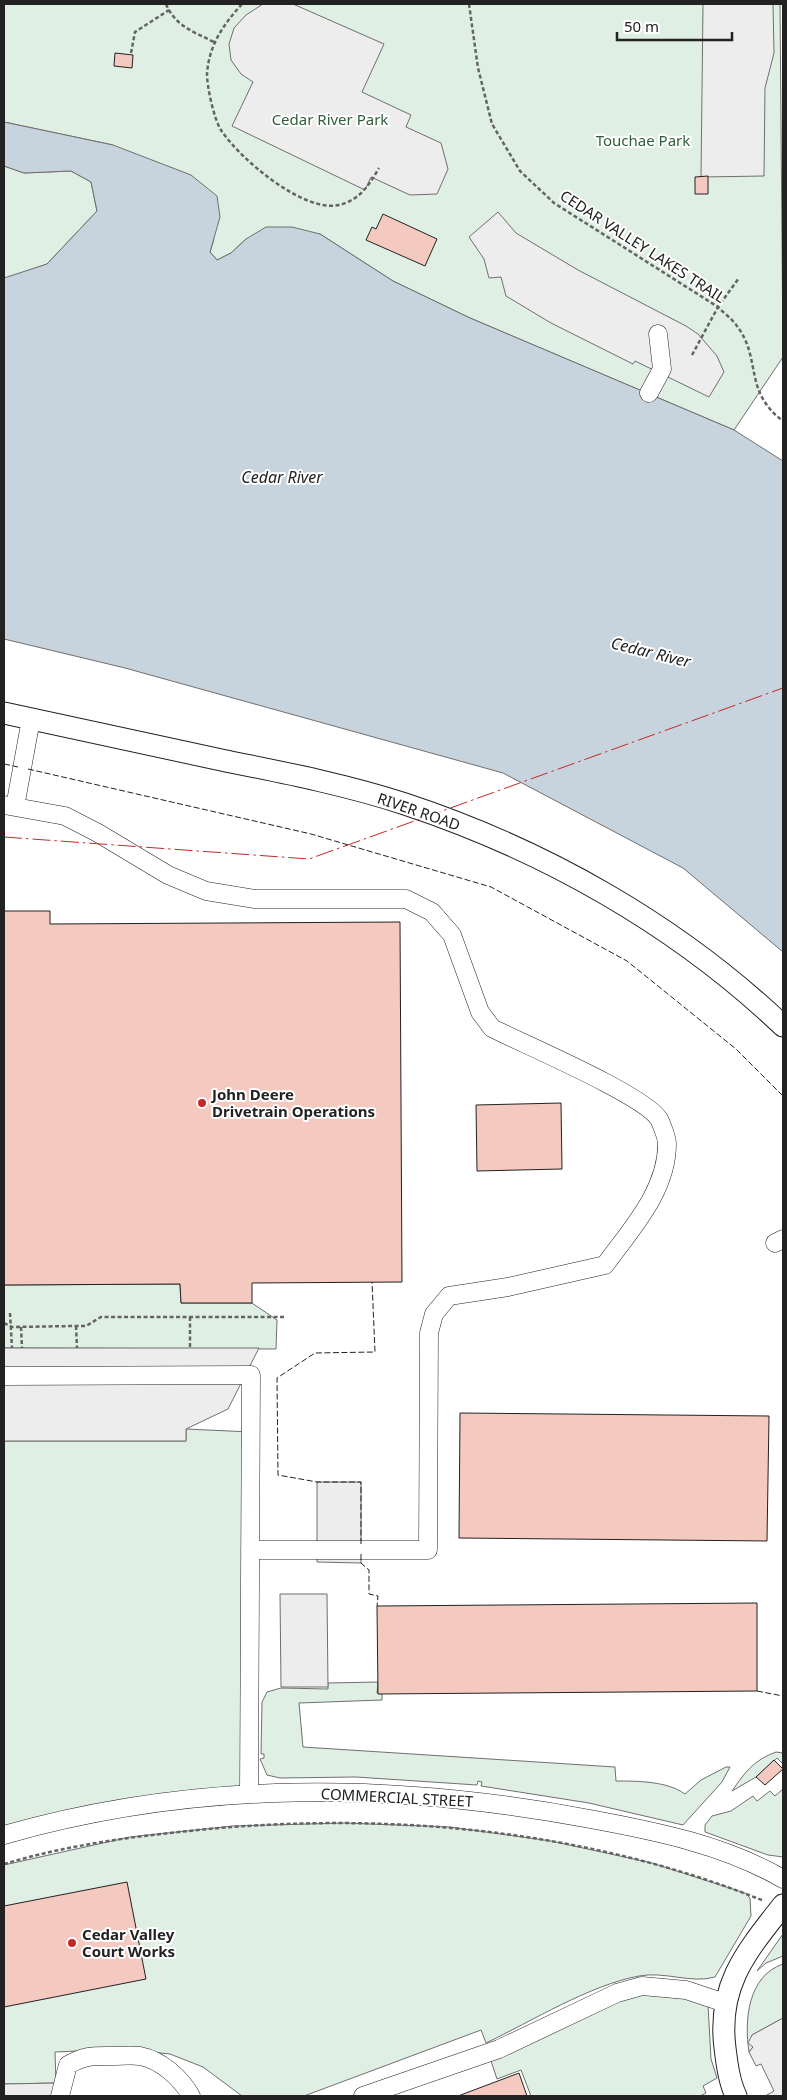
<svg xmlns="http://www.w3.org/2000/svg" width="787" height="2100" viewBox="0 0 787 2100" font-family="'Noto Sans',sans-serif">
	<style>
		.green { fill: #e0efe3; stroke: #6f6f6f }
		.parking { fill: #ededed; stroke: #6f6f6f }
		.water { fill: #c7d3dd; stroke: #6f6f6f }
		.building { fill: #f3c9c0; stroke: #222 }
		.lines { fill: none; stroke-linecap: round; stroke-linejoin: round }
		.minor-casing { stroke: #222; stroke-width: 19 }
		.major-casing { stroke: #222; stroke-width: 23 }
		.path { stroke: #646464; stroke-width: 2.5; stroke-dasharray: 4 2.5; stroke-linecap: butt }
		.minor { stroke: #fff; stroke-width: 18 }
		.major { stroke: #fff; stroke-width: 21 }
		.fence { stroke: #222; stroke-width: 1; stroke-dasharray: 6 2.5; stroke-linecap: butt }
		.power { stroke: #c62828; stroke-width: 1; stroke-dasharray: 18 4 2.5 4; stroke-linecap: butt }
		.poi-dot { fill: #c62828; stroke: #fff; stroke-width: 2 }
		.labels { text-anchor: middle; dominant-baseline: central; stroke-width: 4; stroke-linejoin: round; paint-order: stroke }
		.park-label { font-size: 15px; fill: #2f5e38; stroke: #fff }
		.street-label { font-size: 15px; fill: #222; stroke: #fff }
		.poi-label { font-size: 15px; font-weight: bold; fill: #222; stroke: #fff; text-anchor: start }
		.water-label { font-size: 16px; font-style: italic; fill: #222; stroke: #fff }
	</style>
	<rect width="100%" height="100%" fill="#fff"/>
	<!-- green -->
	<path class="green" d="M4 4H780L783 357 734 430 470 318 393 281 320 234 246 239 231 253 217 260 210 252 214 239 113 145 4 122Z
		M4 166 24 173 71 171 91 182 97 211 47 264 7 278H4Z
		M180 1284 181 1303H252L277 1320 276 1349 4 1348V1285Z
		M186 1429 251 1432 249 1794 4 1835V1441H186Z
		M378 1682 377 1693 382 1694V1700L299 1703 303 1747 615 1767 616 1781C637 1781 667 1781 685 1794L701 1780 726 1767H730L722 1782 683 1825 589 1803 481 1786 482 1782 478 1781 477 1785 356 1777 280 1778 267 1775 260 1759 264 1758V1754H261L262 1702 267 1692 281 1688 328 1689V1683Z
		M776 1752 783 1753V1764L777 1758 756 1777 732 1791C745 1772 754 1760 776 1752Z
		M783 1789V1857L768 1855 705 1832V1825L712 1816 731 1811 753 1796 757 1801 770 1791 775 1796Z
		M345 1823 450 1827 551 1841 652 1863 745 1893 750 1898 751 1916 715 1977C691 1984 665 1971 639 1976 590 1985 532 2021 486 2043L481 2030 304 2096H242L203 2067 170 2054 121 2049 55 2052 56 2083 4 2084V1865L130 1837 233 1826Z
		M783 1934V1956L766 1963 757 1971Z
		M783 1964V2018L752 2035 753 2047 749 2052C744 2020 748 1976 783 1964Z
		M652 1993 679 1994 708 2005 711 2059 717 2078 703 2086 706 2093 700 2096H531L521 2070 497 2079 491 2061 624 1997Z"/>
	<!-- parking -->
	<path class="parking" d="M263 4H293L384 44 362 92 411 115 406 127 441 143 448 169 437 194 410 195 371 177 365 190 232 126 253 82 241 74 231 60 229 44 234 28 246 15Z
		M703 4H773L774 53 765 88 764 176 701 177Z
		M498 212 516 233 578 270 686 326 698 334 717 356 724 372 709 397 635 361 633 364 551 323 506 296 501 277 489 278 484 259 469 237Z
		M4 1348H259L228 1409 186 1429V1441H4Z
		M317 1482H361V1563L317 1562Z
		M280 1594H327L328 1687H281Z
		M783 2018V2096H765L774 2091 761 2064 756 2066 749 2052 753 2047 748 2043 752 2035Z
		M56 2083V2096H4V2084Z"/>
	<!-- water -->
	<path class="water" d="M4 122 113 145 191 175 217 196 220 217 210 252 217 260 231 253 246 239 266 227H292L320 234 393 281 470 318 734 430 783 461V952L683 868 503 773 125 668 4 639V278L47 264 97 211 91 182 71 171 24 173 4 166Z"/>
	<!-- building -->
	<path class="building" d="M115 53 133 55 132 68 114 66Z
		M708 176V194H695V177Z
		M383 214 437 239 425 266 366 240 372 227 376 229Z
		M4 911H50V924L400 922 402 1282 252 1283V1303H181L180 1284 4 1285Z
		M561 1103 562 1169 477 1171 476 1105Z
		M460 1413 769 1416 767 1541 459 1538Z
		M757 1603V1691L378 1694 377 1606Z
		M774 1760 783 1769 765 1785 756 1777Z
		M127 1882 146 1979 4 2007V1906Z
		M519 2073 527 2096H458Z"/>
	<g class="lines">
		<defs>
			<path id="minor" d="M649 393 662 369 658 334
				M4 805 65 816 98 833 168 875 206 891 255 899H406L432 912 452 935 480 1012 492 1028C523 1044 644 1095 659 1119 662 1125 667 1138 667 1144 667 1191 631 1229 605 1265L508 1287 449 1296 434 1314 429 1333 428 1550H250
				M15 807 31 719
				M775 1243 783 1239
				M4 1376 251 1375 249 1794
				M4 1835C197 1780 393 1782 590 1819 655 1831 725 1845 783 1879
				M60 2096 68 2065C85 2055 93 2056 113 2056 121 2056 132 2055 140 2056 161 2060 181 2078 191 2096
				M363 2096 499 2049 617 1993 642 1986 686 1990 725 2003"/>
			<path id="major" d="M4 713C78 729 152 745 226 761 286 773 347 785 405 804 544 850 677 925 783 1026
				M736 2096C729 2081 727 2064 725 2048 717 1985 747 1951 783 1905"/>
		</defs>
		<!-- minor casing -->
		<use href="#minor" class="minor-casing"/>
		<!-- major casing -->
		<use href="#major" class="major-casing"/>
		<!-- path -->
		<path class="path" d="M166 4C175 26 194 32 214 42
			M242 4C223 25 209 45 207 74 207 87 214 119 221 130 239 158 303 213 339 205 360 200 369 185 379 168
			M469 4 478 68 492 124 520 171 554 203 718 307C724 313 732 319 737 326 762 359 743 391 783 421
			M131 53 135 32 169 10
			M692 355 718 307 739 278
			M10 1313 12 1348
			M190 1317V1348
			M4 1323 12 1327 76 1326H86L101 1317H284
			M76 1326 77 1348
			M21 1327 22 1348
			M4 1864C61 1847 120 1838 179 1832 375 1810 581 1827 764 1901"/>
		<!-- minor -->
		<use href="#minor" class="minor"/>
		<!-- major -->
		<use href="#major" class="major"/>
		<!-- fence -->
		<path class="fence" d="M4 764 18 767
			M28 769 311 834 491 887 627 961 736 1049 783 1096
			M361 1544V1482H317L278 1475 277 1378 315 1353 375 1352 372 1282
			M361 1554V1563L369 1570V1594L378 1596 377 1606
			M757 1691 783 1696"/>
		<!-- power -->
		<path class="power" d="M4 837 309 859 783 688"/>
	</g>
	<!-- markers -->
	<g class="poi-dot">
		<circle cx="202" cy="1103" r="5"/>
		<circle cx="72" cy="1943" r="5"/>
	</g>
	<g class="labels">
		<!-- park labels -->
		<g class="park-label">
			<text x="330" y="119">Cedar River Park</text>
			<text x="643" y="140">Touchae Park</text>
		</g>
		<!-- street labels -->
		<g class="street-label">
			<text transform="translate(643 246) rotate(33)">CEDAR VALLEY LAKES TRAIL</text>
			<text transform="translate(419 811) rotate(19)">RIVER ROAD</text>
			<text transform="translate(397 1797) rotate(3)">COMMERCIAL STREET</text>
		</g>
		<!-- poi labels -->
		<g class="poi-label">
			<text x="212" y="1094">John Deere<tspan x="212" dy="17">Drivetrain Operations</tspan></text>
			<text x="82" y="1934">Cedar Valley<tspan x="82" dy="17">Court Works</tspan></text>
		</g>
		<!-- water labels -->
		<g class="water-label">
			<text x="282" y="477">Cedar River</text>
			<text transform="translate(651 652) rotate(14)">Cedar River</text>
		</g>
	</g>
	<!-- border -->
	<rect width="787" height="2100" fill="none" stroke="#222222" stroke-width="10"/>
	<!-- scale -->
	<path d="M617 32v8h115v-8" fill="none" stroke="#222222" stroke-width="2.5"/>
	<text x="624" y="32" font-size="15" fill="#222222" stroke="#ffffff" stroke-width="4" paint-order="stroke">50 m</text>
</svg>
